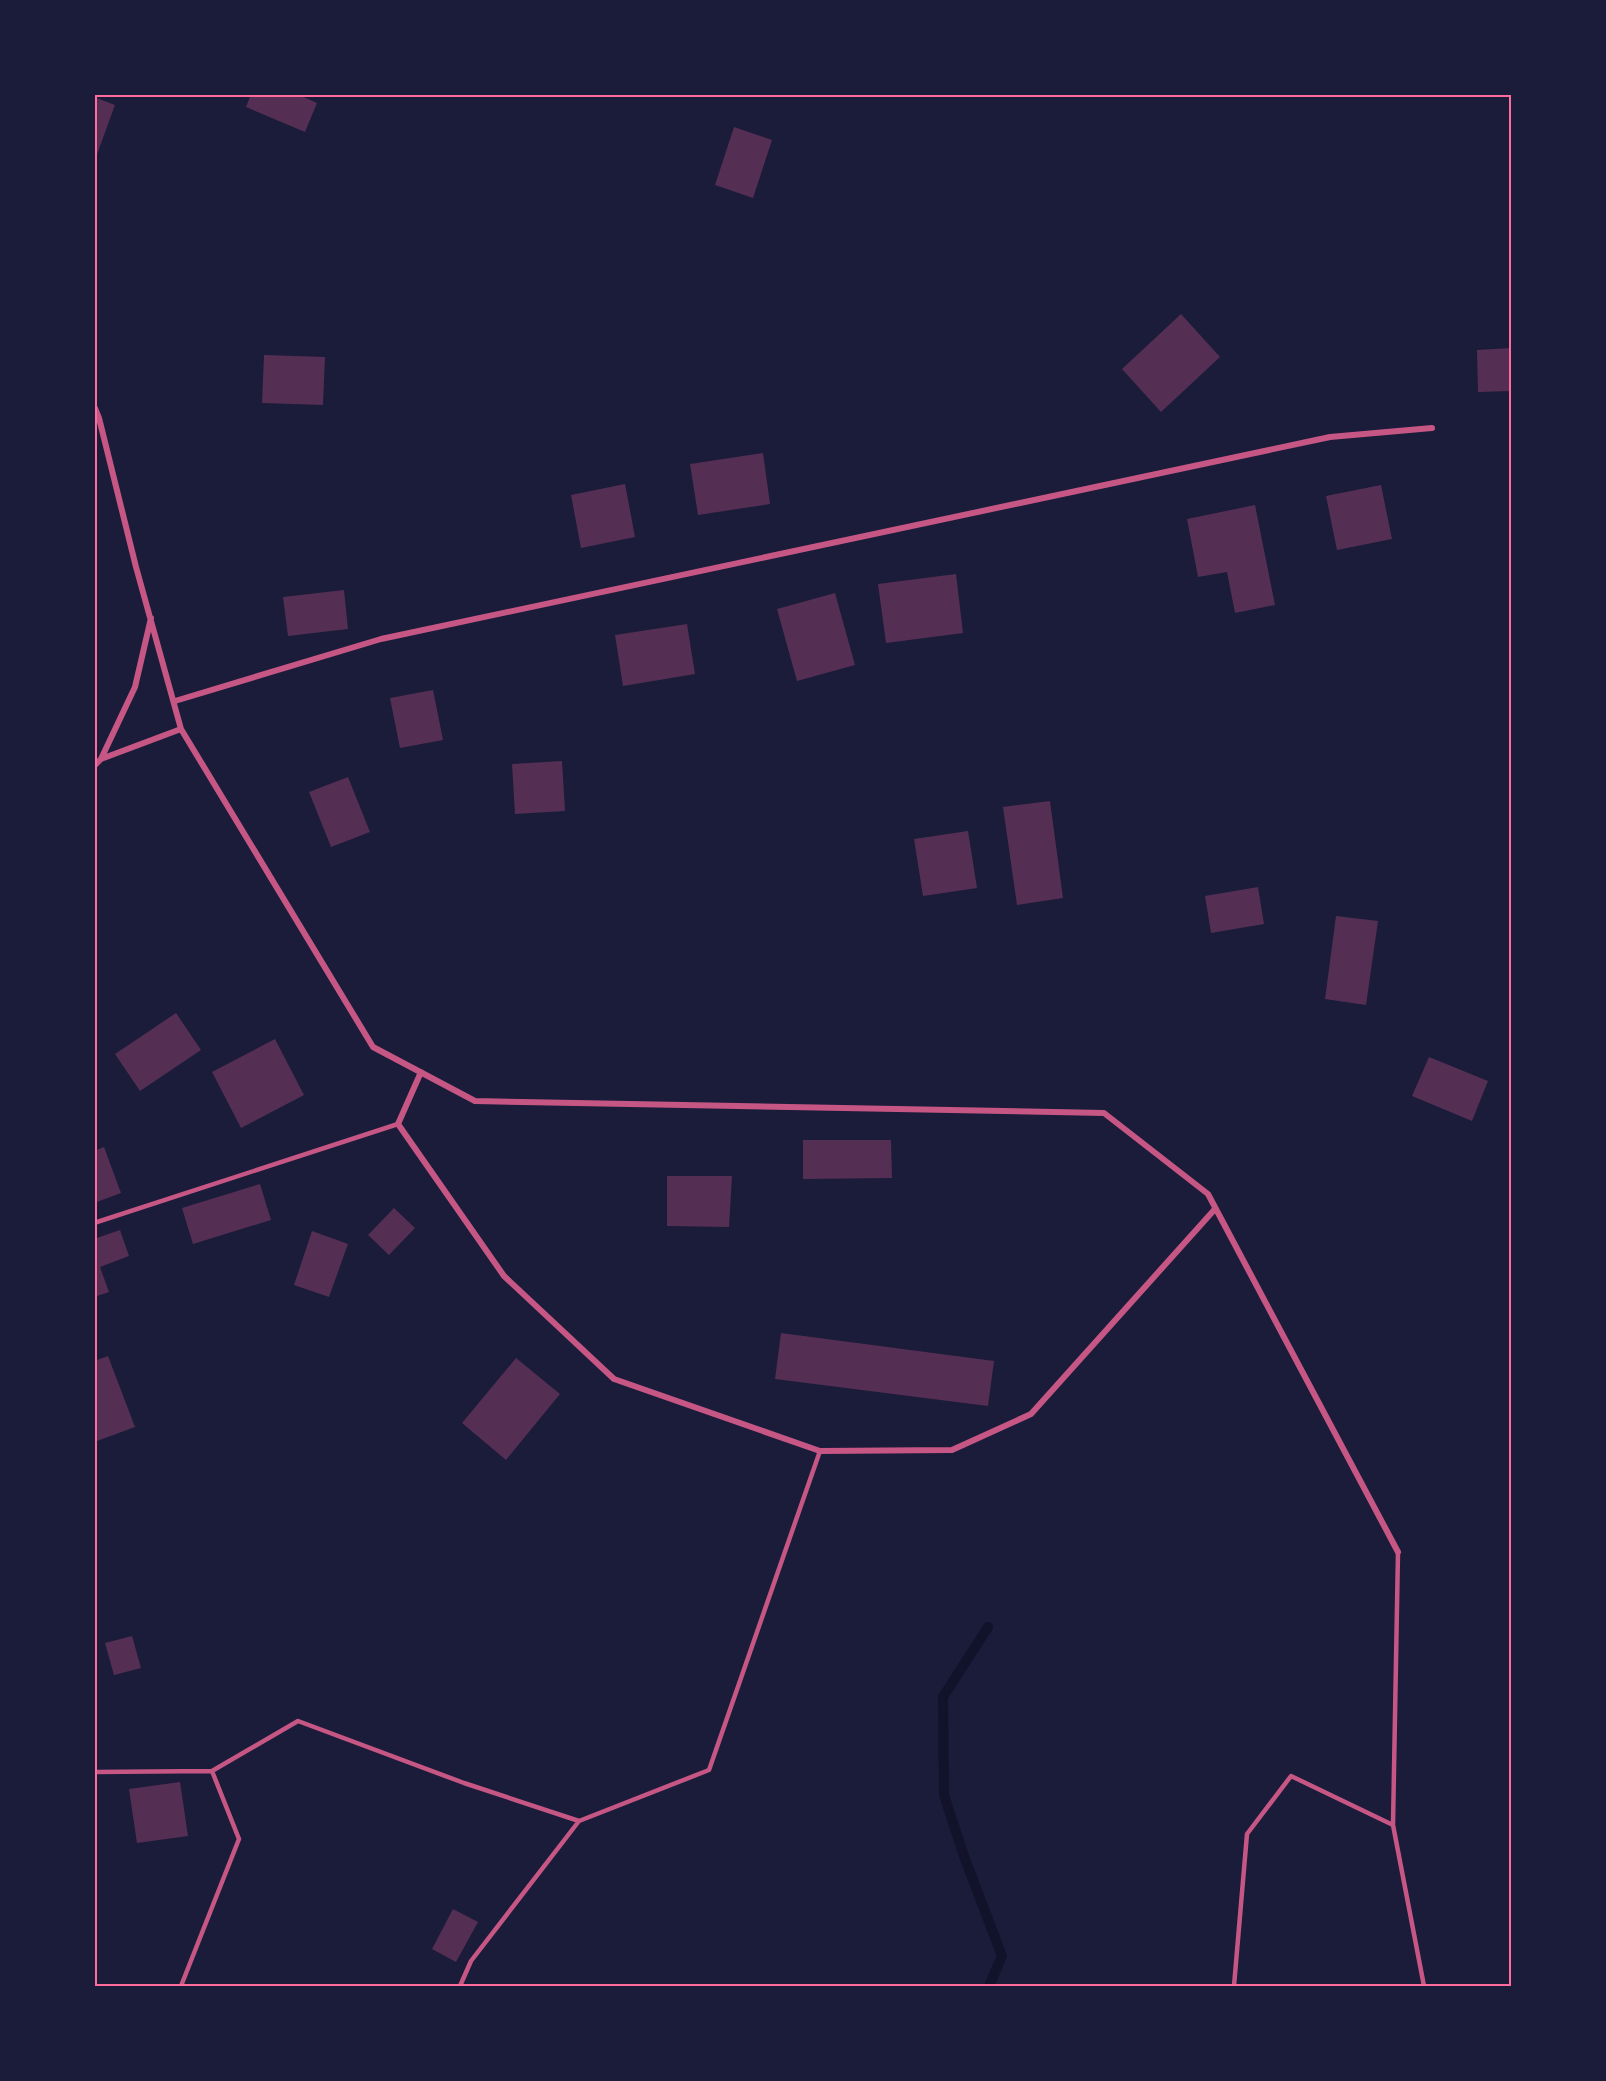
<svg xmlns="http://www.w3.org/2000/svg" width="1606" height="2081" viewBox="0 0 1606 2081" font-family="'Exo 2',sans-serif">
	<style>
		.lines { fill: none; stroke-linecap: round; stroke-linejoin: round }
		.stream { stroke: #12122b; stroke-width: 10 }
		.building { fill: #542f53 }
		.service { stroke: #c65784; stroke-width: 4.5 }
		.minor { stroke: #c65784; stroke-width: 6 }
		.neatline { fill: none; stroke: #ff6b9d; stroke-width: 2 }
	</style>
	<rect width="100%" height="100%" fill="#1b1b3a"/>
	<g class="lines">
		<!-- stream -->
		<path class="stream" d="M988 1627 943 1697 944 1795 964 1856 1002 1956 989 1986"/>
	</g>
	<!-- building -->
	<path class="building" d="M251 94H297L317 103 305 132 246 107Z
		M94 97 115 105 95 160H94Z
		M734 127 772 140 753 198 715 185Z
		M1181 314 1220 357 1161 412 1122 369Z
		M1512 348V391L1478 392 1477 350Z
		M264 355 325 357 323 405 262 403Z
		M763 453 770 504 698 515 690 464Z
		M625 484 635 537 581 548 571 495Z
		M1381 485 1392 539 1337 550 1326 496Z
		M1255 505 1275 605 1235 613 1227 572 1198 577 1187 519Z
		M956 574 963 633 886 643 878 584Z
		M344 590 348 629 288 636 283 597Z
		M835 593 855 665 797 681 777 609Z
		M687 624 695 674 623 686 615 635Z
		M433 690 443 740 400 748 390 698Z
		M562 761 565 811 515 814 512 764Z
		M348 777 370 832 331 847 309 792Z
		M1050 801 1063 898 1017 905 1003 807Z
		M968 831 977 888 923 896 914 839Z
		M1258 887 1264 924 1211 933 1205 896Z
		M1336 916 1378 921 1366 1005 1325 999Z
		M176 1013 201 1050 140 1091 115 1054Z
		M275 1039 304 1095 241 1128 212 1072Z
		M1429 1057 1488 1081 1472 1121 1412 1096Z
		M803 1140H891L892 1178 803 1179Z
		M104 1147 121 1193 94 1203V1151Z
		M667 1176H732L729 1227 667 1226Z
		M260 1184 271 1220 193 1244 182 1208Z
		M394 1208 415 1228 389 1255 368 1235Z
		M120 1230 129 1256 100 1267 109 1292 94 1297V1239Z
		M312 1231 348 1244 329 1297 294 1285Z
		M781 1333 994 1361 988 1406 775 1379Z
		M108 1356 135 1427 97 1441 94 1435V1361Z
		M516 1358 560 1394 506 1460 462 1423Z
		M132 1636 141 1668 114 1675 105 1643Z
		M180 1782 188 1836 137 1843 129 1789Z
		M453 1909 478 1922 456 1962 432 1949Z"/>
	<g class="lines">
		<!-- service -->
		<path class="service" d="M94 1223 398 1124
			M1398 1552 1393 1825 1424 1986
			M212 1771 298 1721 464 1783 579 1821
			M94 1772 212 1771 239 1839 181 1986
			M460 1986 471 1961 579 1821 709 1770 820 1451
			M1234 1986 1247 1834 1291 1776 1393 1825"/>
		<!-- minor -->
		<path class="minor" d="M94 406 99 418 136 567 181 729 373 1047 475 1101 1104 1113 1208 1194 1398 1552
			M175 701 381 639 1330 437 1432 428
			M101 759 135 687 151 618
			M94 766 101 759 181 729
			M421 1072 398 1124 504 1276 614 1379 820 1451 952 1450 1031 1414 1215 1209"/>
	</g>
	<!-- border -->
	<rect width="1606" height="2081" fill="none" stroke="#1b1b3a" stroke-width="192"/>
	<rect x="96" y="96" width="1414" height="1889" class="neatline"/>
</svg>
